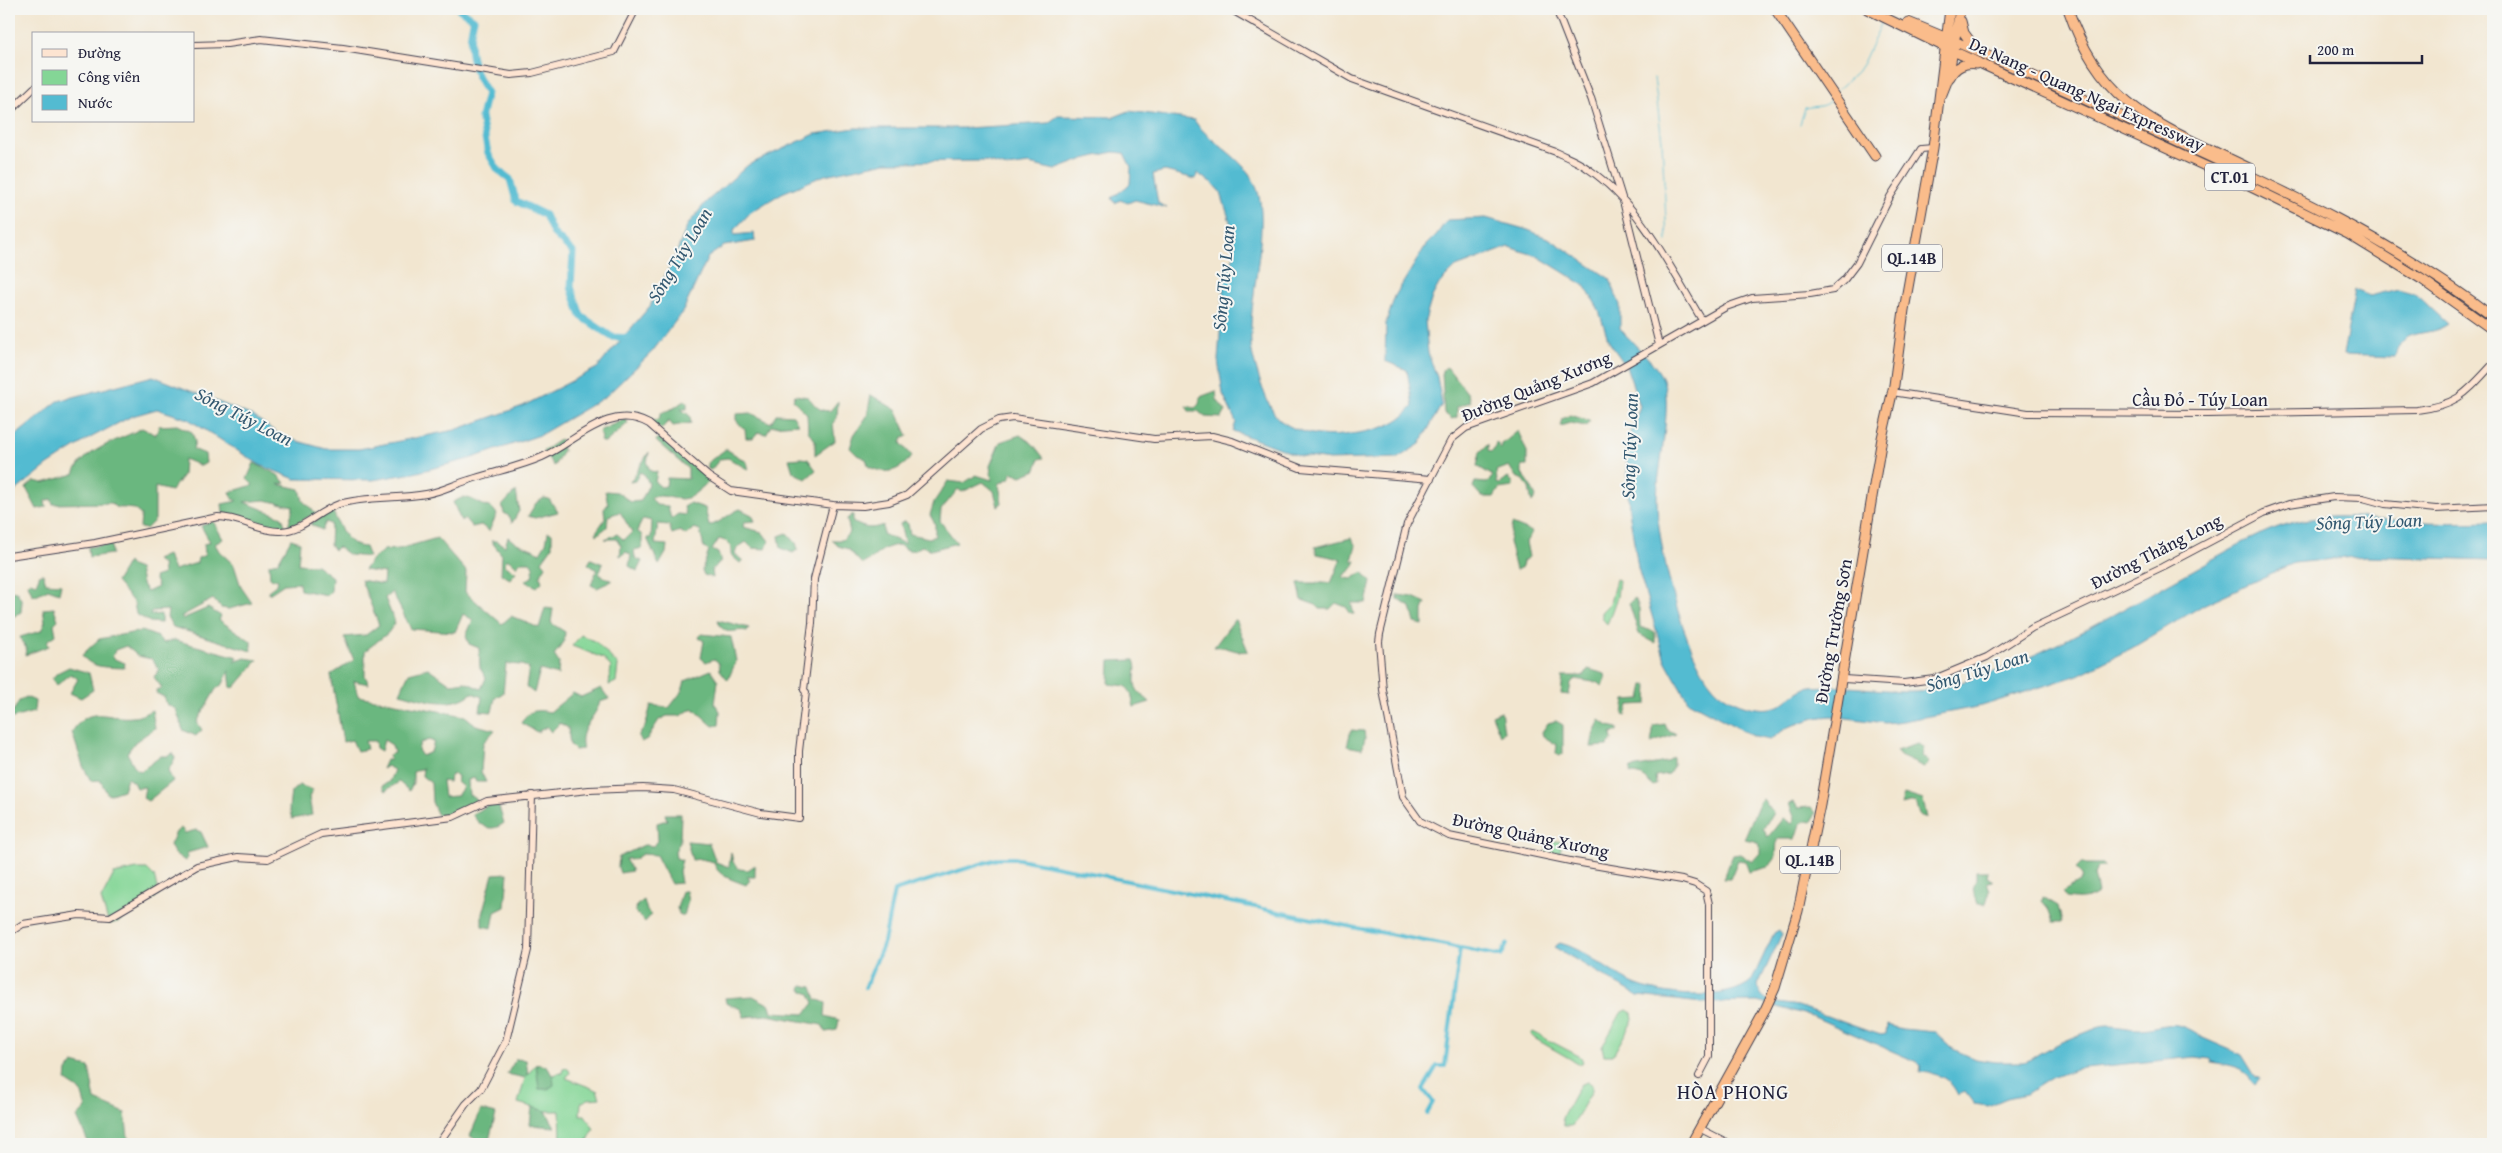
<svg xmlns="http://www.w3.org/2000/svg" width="2502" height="1153" viewBox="0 0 2502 1153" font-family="'Gentium Book Plus',serif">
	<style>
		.green { fill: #84d696; stroke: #537c68 }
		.forest { fill: #6bb77f; stroke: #466c5d; fill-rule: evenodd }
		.water { fill: #53bbd1; stroke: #3a6e86 }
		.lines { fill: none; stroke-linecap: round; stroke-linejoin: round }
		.stream { stroke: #53bbd1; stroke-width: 1 }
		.canal { stroke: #53bbd1; stroke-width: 4 }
		.river { stroke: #53bbd1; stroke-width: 7 }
		.secondary-casing { stroke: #413f51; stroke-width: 8 }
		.highway-casing { stroke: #413f51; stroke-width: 11 }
		.secondary { stroke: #fde4d1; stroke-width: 6 }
		.highway { stroke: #fabc8b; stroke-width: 9 }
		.labels { text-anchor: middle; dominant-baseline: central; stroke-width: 4; stroke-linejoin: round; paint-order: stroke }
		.shield { fill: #f6f6f2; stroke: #626272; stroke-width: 1 }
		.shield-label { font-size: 16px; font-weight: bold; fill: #22223b }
		.street-label { font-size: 18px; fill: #22223b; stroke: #f6f6f2 }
		.water-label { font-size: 19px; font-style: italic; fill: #335870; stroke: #f6f6f2 }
		.quarter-label { font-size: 20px; letter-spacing: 1px; fill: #22223b; stroke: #f6f6f2 }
	</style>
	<rect width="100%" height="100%" fill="#f6f6f2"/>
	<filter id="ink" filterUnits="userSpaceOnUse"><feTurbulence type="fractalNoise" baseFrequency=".02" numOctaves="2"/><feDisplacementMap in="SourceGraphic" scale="10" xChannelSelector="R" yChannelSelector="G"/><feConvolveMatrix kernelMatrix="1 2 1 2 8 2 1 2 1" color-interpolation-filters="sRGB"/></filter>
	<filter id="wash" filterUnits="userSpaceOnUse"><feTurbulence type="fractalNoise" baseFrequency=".0096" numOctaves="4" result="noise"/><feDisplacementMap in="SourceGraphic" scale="20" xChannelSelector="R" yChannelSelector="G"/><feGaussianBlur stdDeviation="1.12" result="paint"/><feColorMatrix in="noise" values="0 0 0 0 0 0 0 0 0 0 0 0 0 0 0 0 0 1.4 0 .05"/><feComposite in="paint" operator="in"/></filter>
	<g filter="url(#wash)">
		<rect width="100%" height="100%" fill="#f2e6d0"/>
		<!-- green -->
		<path class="green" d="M1616 579 1619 580 1617 597 1607 625 1602 617V611L1610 603Z
			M581 635 596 642 618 665 616 682 609 685 611 667 603 658 572 646Z
			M1547 840 1562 842 1560 853 1546 851Z
			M137 869H147L154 876 159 895 118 922 109 924 101 899 114 874Z
			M1627 1010 1632 1013 1633 1020 1613 1055H1604L1602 1047 1621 1013Z
			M1533 1032 1581 1057 1583 1062 1579 1064 1534 1038 1531 1035Z
			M536 1064 540 1089 553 1077 552 1075 562 1073 563 1069 568 1068 570 1073 566 1078 597 1090 600 1098 588 1099 581 1103 580 1115H585L594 1129 586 1144 561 1141 560 1111H546L518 1103 525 1078Z
			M1587 1082 1592 1085V1091L1572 1126H1564L1562 1118 1580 1085Z"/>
		<!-- forest -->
		<path class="forest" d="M1447 367 1468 394 1470 402 1457 407V417L1452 419 1444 413 1442 371Z
			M1216 391 1217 400 1226 411 1222 418 1205 417 1198 411H1189L1186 406 1195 408 1199 404 1200 397Z
			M795 395 808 397C816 406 818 411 830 411L838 401 837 418 833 423 835 441 815 455V440L808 431 807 414 793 400Z
			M871 395 896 410 908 436 903 437 901 443 912 456C899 472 887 475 869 467L866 459 857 455 850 448 854 435 867 416Z
			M685 400 687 402V409H681L690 416 691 423 673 426 669 421 661 429 638 414 639 412 653 421 659 419 661 413 674 408Z
			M751 413 771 423 776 414 793 415 798 424 771 426 766 434 758 432 753 438H746L745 430 736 420V414Z
			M1570 415 1590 421 1586 426 1570 423 1560 426 1562 419Z
			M625 419 628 423 605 443 600 441 602 437 599 432 601 430Z
			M177 425 192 432 195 441 193 449 205 454 206 463 201 466 184 459 183 475 171 491 155 487V520L146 529 140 528 141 515 134 509 115 507 111 503 53 504 51 499 45 501 46 507 37 509 26 488 34 481 43 483 74 474C83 449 121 440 142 428L156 435 159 426Z
			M1518 431 1527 452V466H1522V474L1527 479 1536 497 1532 503 1529 488 1524 480 1516 477 1509 466 1496 471 1497 483 1500 484 1508 478 1513 482V487L1499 489 1494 497H1482L1473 487 1475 482 1487 483 1493 476 1477 466 1480 452 1488 444V450L1490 452 1494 450 1496 442 1501 449 1502 444Z
			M1020 435 1033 444 1044 458 1039 459 1036 470 1021 476 1012 472 1011 477 999 484 1002 503 998 506 994 491 983 482 962 492 958 489 941 510 940 521 957 543 931 550 922 546C912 552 909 552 899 545 879 547 878 557 862 564L848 549 838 546 832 540H842L850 532 847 519 853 514V522C863 528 871 530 883 525V534L905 544 900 524 905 521 908 524 910 534 929 538 935 536V524L930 515 934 502 948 481 964 483 976 475 992 480 990 466 1000 442Z
			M659 436 710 481C703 486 694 496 687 498 674 502 664 492 651 498L656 505 668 506 671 519 678 514 686 515 684 507 690 503 705 508 709 526C722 522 728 514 740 509L752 515 755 521 744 522 743 527 762 532 769 541 766 549 752 548 746 542 737 548 735 554 743 561 740 563 731 555V548L728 542 719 539 712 550 718 553 721 562 712 569 713 578 704 575 702 570 709 551 704 548 700 530 694 528 686 535 680 531 672 534 669 525 658 524 655 544 667 545 666 553 659 565 647 538H651L652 521 643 519 637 531 642 535V548L634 550 635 558 642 561 637 571 629 566 631 555 626 552 620 556 621 546 617 539H605L617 534 624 540 632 532 620 512 608 516 607 527 597 535 596 532 605 519 604 509 608 504 605 491 617 492 631 502 641 501 649 484 645 475 640 472 635 481 630 482 649 452 647 463 650 471 657 472 655 482 661 487 666 486 667 478 688 479V469L656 441Z
			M561 439 563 451 554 466 543 451Z
			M726 449 747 462 749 470 728 458 720 459 711 470 708 469 707 463Z
			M802 458 808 459 816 470 806 479 793 472 789 459Z
			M254 463 278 475 285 483 278 484 300 489 303 501 316 513 289 527C288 520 293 514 293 506L265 500 244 502 282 517 286 528 223 513 222 504 237 501 233 499 230 492 253 485 247 479Z
			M516 491 519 511 512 523 510 517 504 513 502 506Z
			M464 497C475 499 481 506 492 508L497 514 489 531 481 525 472 527 465 519 461 521 453 502Z
			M544 498 549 499 558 512 535 518 528 516 536 503Z
			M332 510C340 526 345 546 365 547L369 557 349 555 338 547 334 550 330 545 331 524 326 522 322 530 310 524Z
			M213 521 223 539 215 544 219 551 234 565 241 587 252 603 229 609 221 608 213 599 182 616V619L208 608 221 616 219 620 251 641V651L173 627 167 617 168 610 152 611 150 615 161 614V623L150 622 136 614 134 603 116 582 128 562 131 566 139 569 142 584 147 592 158 587 154 577 163 574 162 564 156 560 167 555 174 570 197 563 198 558 205 555 204 544 210 542 201 526Z
			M1512 524 1532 532 1526 542 1529 557 1523 561 1522 567 1516 570 1509 542Z
			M548 532 552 533V547L542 561 546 566 540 576 542 582 537 587 525 581 532 577 534 567 530 562H520L517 567 510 560H506L504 565 516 572 510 579 501 574 502 555 491 541H496L505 546 508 537C518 546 529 546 540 553L546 543Z
			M787 533 796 543 798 549 793 553 781 548 779 536Z
			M437 538 466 571 465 592 502 624 511 616 539 628 545 608 553 609 551 623 565 632 564 642 554 655 559 663 558 675 540 670 534 693 526 687 529 668 522 665 506 664 503 693 495 698 492 712 480 711 482 697 472 693C451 710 423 699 400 693L409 673 428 668 451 684 465 682 481 689 486 678 480 668 479 648 469 644 466 636 473 620 463 614 455 632 411 629 392 592 385 598 395 623 388 633 365 651V676L369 684 354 681 358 696 465 716 476 725 495 730 483 743 481 772 486 782H476L474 778 468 780 469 795 475 798 477 803 455 815 438 816 432 802 431 783 422 776 423 768 413 772V783L409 791 399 782 385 791 382 786 389 782 394 770 387 766 382 769 386 760H390L389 755 394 753 392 745 384 740 381 751 376 748 375 741H365L367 749 357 751 352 740 343 742 331 675 354 660 344 637 366 635 379 625 361 580 383 584 384 573 364 570 371 560 384 550 399 549ZM429 740 434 742 431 752 422 756 418 750 420 743ZM454 774 458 776 457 782 463 787 457 796 444 797 442 781 449 782 450 776Z
			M1351 538 1356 546 1352 560 1356 561 1352 569 1343 576 1345 578 1352 579 1363 572 1371 582 1366 603H1351L1354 614H1351L1346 607 1336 603 1330 609H1320L1316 605 1302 600 1298 583H1331L1341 559 1317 554 1315 547Z
			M291 539 300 542 298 564 316 565 332 577 331 591 327 595 300 590 299 583 284 584 269 594 268 591 277 584 278 580 270 578 269 564 278 562Z
			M111 544 112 554 89 557 88 547Z
			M591 559 603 564 599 574 612 581 597 588 591 585 597 570 588 564Z
			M40 574H43L46 583 61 584 59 593 48 589 36 595 32 594 28 584 30 582 36 584Z
			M11 591 17 592 22 601 21 612 11 618V610L9 609V592Z
			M1398 595 1413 597 1426 603 1423 610V625L1415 623 1411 607 1398 600Z
			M1635 598 1639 608 1640 627 1655 632V643L1639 634 1629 603Z
			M54 608 58 620 54 624 56 635 47 641 49 646 25 655 26 648 20 637 41 631 45 622 43 609Z
			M1235 619 1248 651C1235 654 1227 645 1214 647Z
			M718 620 749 628 747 631C734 628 724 639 718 620Z
			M142 631 158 637 163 643 174 640 238 657 234 662 245 658 258 660 235 687 231 688 229 671 223 684 216 689 197 722 202 730 196 736 183 730 176 709 167 705 164 697 156 693 157 690 162 688 154 677 159 670 152 659 138 656 126 646 115 650 112 658 125 663 124 668C109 667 91 669 82 655L99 639Z
			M701 634 731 637 736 661 728 680 720 670 719 663 714 659 706 662 701 658 704 641 699 638Z
			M1134 660C1139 670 1131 682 1138 691 1141 695 1147 699 1150 702L1134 707 1131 693 1126 686 1109 684 1110 661Z
			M69 667 89 673 93 690 81 698 70 693 78 679 71 674 57 685 52 679 57 673Z
			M1588 669 1605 674 1606 680 1602 686 1599 683 1575 679 1571 683 1569 695 1561 694 1563 676H1584Z
			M711 670 718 681 715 704 720 711 719 725 713 726 693 708 680 716H667L659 720 647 739 641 742 638 736 645 727 651 705 669 708 682 691 685 681Z
			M1644 685H1648L1647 704 1629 705 1626 716 1623 715 1625 700 1641 699Z
			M601 688 609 699 600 702C595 719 577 729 583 749L575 750 570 745 568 728 560 723 551 732 547 727 537 732 521 723C530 710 535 709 550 712L573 693 581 697Z
			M26 697 35 701 34 712 9 719V710H14L19 701Z
			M152 710 155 728 135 742 127 753 136 769 141 771 161 756H168L173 753 175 758 168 771 173 781 148 801 143 798 145 787 136 788 133 782 127 778 123 790 108 795 100 780 91 781 83 766 72 732C90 703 107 720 133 717 139 717 146 713 152 710Z
			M1501 711 1504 732 1500 735 1492 715Z
			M1600 720 1608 726 1618 728V731L1611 734 1612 740 1607 746 1591 747 1594 732Z
			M1556 721 1563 725V754L1559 756 1556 753 1557 745 1543 736 1542 732 1548 723Z
			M1665 724 1667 729 1676 734 1651 743 1654 726Z
			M1351 730 1364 731 1365 738 1362 749 1347 746Z
			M1918 744 1924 747 1922 756 1929 762 1924 767 1900 756 1896 751Z
			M1673 757V767L1669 774 1655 776 1656 785 1653 786 1642 776 1630 773 1631 768 1667 762Z
			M299 785 313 790 309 797 312 815 292 819 289 808 291 792Z
			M1904 794 1923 800 1927 818 1919 815 1915 802 1901 805Z
			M1763 799 1773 813 1763 829 1768 837 1783 818 1792 824 1795 819 1789 804 1794 802 1798 808 1811 807 1816 813 1812 822 1805 821 1800 824 1795 839H1777L1776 856 1768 867 1749 872 1745 861 1738 860 1730 879H1723L1733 855 1740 854 1752 862 1760 853V845L1755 841 1744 839 1760 801Z
			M491 804H498L504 823C491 833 480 827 472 814Z
			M665 814H681L680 841 675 851 676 858 682 860 679 871 681 883 671 884 656 855 642 854 635 859H625L632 871 620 873 618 867 619 857 644 845 653 846 658 841 657 823 667 820Z
			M181 828 185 833 196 830 201 832 208 847 187 853 188 858 185 861 174 853 170 845 176 832Z
			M687 841 709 843 716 862 729 867 731 852 733 862 739 869 748 870 755 865V877H747L750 880 746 885C734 880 716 876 714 862L701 859 692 860Z
			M2081 864H2103L2104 867H2097L2094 875 2098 893C2089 900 2077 900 2066 898L2062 892 2080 882 2082 875 2076 869Z
			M1976 871H1988L1987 877 1993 881 1987 882 1990 891 1986 904H1978L1973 889 1976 880Z
			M508 873 505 907 495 912 492 928 482 926V914L493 874Z
			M682 891H686L688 900 684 916 679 914 677 908Z
			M2043 897 2058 906 2062 922H2053L2048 908 2042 901Z
			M644 900 647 911 651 915 645 922 635 912 637 905Z
			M802 985 812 987 816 999 826 1003 825 1016 839 1020 837 1030 826 1032 822 1025 767 1015 744 1017 741 1009 726 1003 725 998 753 996 770 1005 772 1012 805 1014 814 1003 810 994 801 990Z
			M516 1059 526 1060 528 1075 525 1078 507 1074Z
			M73 1063 89 1067 95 1100 125 1113 129 1144H89L77 1117 86 1108 81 1091 66 1081 67 1071Z
			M536 1064 547 1066 553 1077 554 1085 548 1089H539Z
			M532 1107 546 1111 555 1127 530 1125Z
			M481 1110 496 1114 488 1144H475V1139L470 1136Z"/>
		<!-- water -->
		<path class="water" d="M1129 111 1194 120C1212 146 1246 157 1257 189 1269 221 1252 289 1251 325 1251 333 1250 344 1252 352 1255 367 1268 412 1281 421 1301 435 1326 438 1350 434 1374 431 1398 426 1413 406L1407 370 1385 361 1386 323 1395 296 1426 245 1437 234 1447 220 1486 218 1528 230 1550 239 1610 279 1620 305V328C1631 343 1657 363 1663 380 1673 407 1657 469 1657 501 1657 545 1684 654 1713 686 1726 702 1761 715 1780 705 1792 698 1797 689 1811 687 1854 683 1900 697 1939 688 2030 667 2107 617 2188 573 2217 557 2249 537 2281 526 2328 511 2360 518 2408 521 2436 523 2465 523 2493 522V560L2365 556 2294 563 2205 604 2132 648 2078 675 1982 706 1903 721 1886 723 1831 716 1814 718 1788 727 1769 740 1755 737 1688 701 1665 660 1638 568 1629 510 1626 446 1640 406 1626 366 1609 342 1598 308 1584 285 1537 256 1509 247 1456 267 1439 284 1432 297 1425 321 1428 353 1437 377 1442 404 1420 444 1398 458 1330 460 1300 456 1233 431 1236 422 1223 394 1218 360 1224 282 1235 253 1231 225 1221 193 1212 183 1197 173 1196 179 1165 171 1153 174 1158 203 1167 208 1135 200 1128 203 1120 200 1115 203 1112 198 1130 184 1131 167 1124 153 1113 152 1084 159 1055 170 1029 164 1007 167 985 161 886 162 825 175 782 193 751 212 734 230V235L754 233 755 241 724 246 708 257 683 311 652 352 605 397 540 435 469 459 414 473 373 480 295 479 260 465 188 419 157 409 132 416 90 438 48 465 9 496V441L58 401 153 376 253 416 283 437 326 449H359L455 430 523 406 597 368 650 306 676 254 687 226 706 202 748 165 815 134 855 128H966L1048 123 1058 116 1114 117Z
			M2398 289 2416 294 2448 324C2427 339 2402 325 2395 357L2343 355 2355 290 2370 296Z
			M1779 930 1782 934 1758 985C1759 991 1761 997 1768 1000 1777 1004 1789 1004 1798 1006 1827 1015 1853 1027 1881 1035L1886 1034 1887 1025 1902 1029 1935 1032 1953 1049 1975 1059 1996 1062H2023L2031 1059C2048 1046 2078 1036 2097 1028 2109 1023 2126 1029 2139 1029 2152 1029 2163 1023 2177 1025 2187 1027 2196 1032 2203 1038L2242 1055 2255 1076 2260 1079 2255 1085C2250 1081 2251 1079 2248 1075 2240 1067 2222 1065 2212 1063L2211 1059 2195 1057 2075 1069 2051 1078 2026 1094 2007 1098 1988 1106 1974 1104 1965 1092 1958 1095C1950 1078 1938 1073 1920 1072L1921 1066 1917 1062 1812 1016 1757 1002 1702 1003 1638 996 1554 947 1560 943C1585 949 1607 971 1630 982 1658 996 1729 1003 1752 980L1774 933Z"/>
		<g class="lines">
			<!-- stream -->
			<path class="stream" d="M1887 14 1890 9
				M1654 78 1662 141 1667 241
				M1835 92 1857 72 1863 63 1883 20
				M1800 124 1805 108C1816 105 1825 109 1832 98"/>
			<!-- canal -->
			<path class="canal" d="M1108 877 1260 908
				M1263 909 1377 932
				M1379 932 1501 956 1507 944
				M884 942 894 891 1000 858H1014L1106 876
				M865 988 883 945
				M1427 1113 1433 1102 1423 1089 1437 1066H1445L1460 948"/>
			<!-- river -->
			<path class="river" d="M459 9 474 19C466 46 471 69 487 93L481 117 488 153 498 170 510 179 516 201 545 215 553 233 573 252 571 287 581 316 612 337 634 338"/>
		</g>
	</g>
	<g filter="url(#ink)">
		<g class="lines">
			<defs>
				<path id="secondary" d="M1230 9 1352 79 1556 152C1566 157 1578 161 1587 168 1640 204 1670 267 1702 320
					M1556 9 1592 101
					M194 45 227 44 261 39 343 48 511 75 532 73 614 52 636 9
					M1591 98 1623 201 1659 345
					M9 112 34 88
					M1892 392 2028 413 2208 414 2417 410C2458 405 2466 393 2493 364
					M9 556 95 543 218 517C240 517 260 532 281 531 304 530 318 511 339 504 366 496 398 499 426 494 441 492 455 484 469 480 493 472 519 467 542 457 576 442 609 402 649 424L708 476 731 491 833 505 863 506 889 502 907 495 981 429 999 420 1013 418 1154 439 1212 436 1232 441 1300 468 1431 479
					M1844 679 1904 683 1934 679 1987 657 2032 628 2162 567 2264 513 2289 504 2334 497 2363 498 2385 504 2436 509 2493 506
					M9 933 23 924 79 915 110 917 197 866 238 857 268 859 321 834 453 817 487 801 589 790 643 788 674 790 761 813 799 818V751L806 692 804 690 812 623 814 579 833 505
					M1699 1076 1709 1057V904L1706 891 1695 884 1682 880 1575 862 1449 836 1420 821 1403 797 1383 690 1379 642 1380 634 1407 524 1451 440 1466 428 1593 383 1726 307 1752 298 1810 294 1833 290 1844 280 1857 263 1890 197 1921 149 1933 148
					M1699 1128 1730 1144
					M438 1144 466 1104 481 1089 506 1041 528 950 532 795"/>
				<path id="highway" d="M1775 9 1875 156
					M1867 9 1953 51 2249 186 2348 234 2423 280 2493 330
					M2068 9C2102 109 2161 125 2249 168
					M1961 21 1964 33 1975 48
					M1908 22C1993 56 2077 96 2160 134 2276 187 2392 239 2493 317
					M1950 77C1955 67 1965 62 1976 64
					M1942 94 1948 79 1960 9
					M1691 1144 1764 1012 1775 988 1798 911 1820 805 1882 438 1894 385 1904 310 1933 148 1950 9"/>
			</defs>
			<!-- secondary casing -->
			<use href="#secondary" class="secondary-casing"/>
			<!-- highway casing -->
			<use href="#highway" class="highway-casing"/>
			<!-- secondary -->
			<use href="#secondary" class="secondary"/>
			<!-- highway -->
			<use href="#highway" class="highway"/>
		</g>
	</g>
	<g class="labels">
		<!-- shield labels -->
		<g class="shield">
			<rect x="2205" y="163.5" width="50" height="27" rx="4"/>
			<rect x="1882" y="244.5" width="60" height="27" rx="4"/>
			<rect x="1780" y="846.5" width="60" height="27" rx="4"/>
		</g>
		<g class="shield-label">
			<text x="2230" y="177">CT.01</text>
			<text x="1912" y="258">QL.14B</text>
			<text x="1810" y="860">QL.14B</text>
		</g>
		<!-- street labels -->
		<g class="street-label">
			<text transform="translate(2087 94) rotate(24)">Da Nang - Quang Ngai Expressway</text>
			<text transform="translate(1536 386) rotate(-22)">Đường Quảng Xương</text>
			<text x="2200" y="399">Cầu Đỏ - Túy Loan</text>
			<text transform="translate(2156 551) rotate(-27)">Đường Thăng Long</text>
			<text transform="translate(1833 631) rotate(-80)">Đường Trường Sơn</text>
			<text transform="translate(1531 835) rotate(12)">Đường Quảng Xương</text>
		</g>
		<!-- water labels -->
		<g class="water-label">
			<text transform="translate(679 255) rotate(-59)">Sông Túy Loan</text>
			<text transform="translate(1223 278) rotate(-85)">Sông Túy Loan</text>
			<text transform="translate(244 416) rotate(27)">Sông Túy Loan</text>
			<text transform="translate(1629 446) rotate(-88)">Sông Túy Loan</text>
			<text transform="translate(2369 521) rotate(-2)">Sông Túy Loan</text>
			<text transform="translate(1977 670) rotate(-17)">Sông Túy Loan</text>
		</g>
		<!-- quarter labels -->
		<g class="quarter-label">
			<text x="1733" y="1091">HÒA PHONG</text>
		</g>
	</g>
	<!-- margin -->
	<rect width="2502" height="1153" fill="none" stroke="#f6f6f2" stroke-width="30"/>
	<!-- legend -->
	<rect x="32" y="32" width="162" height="90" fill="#f6f6f2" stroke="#a1a1a9"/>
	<rect x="42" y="49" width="25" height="8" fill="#fde4d1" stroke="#a1a1a9"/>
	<text x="78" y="58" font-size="15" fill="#22223b">Đường</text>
	<rect x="42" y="70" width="25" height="15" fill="#84d696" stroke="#a1a1a9"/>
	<text x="78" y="82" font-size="15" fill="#22223b">Công viên</text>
	<rect x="42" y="95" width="25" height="15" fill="#53bbd1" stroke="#a1a1a9"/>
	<text x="78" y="108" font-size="15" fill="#22223b">Nước</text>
	<!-- scale -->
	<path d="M2310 55v8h112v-8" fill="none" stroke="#22223b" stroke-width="2.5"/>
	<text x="2317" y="55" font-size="15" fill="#22223b" stroke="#f6f6f2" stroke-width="4" paint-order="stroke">200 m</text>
</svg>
